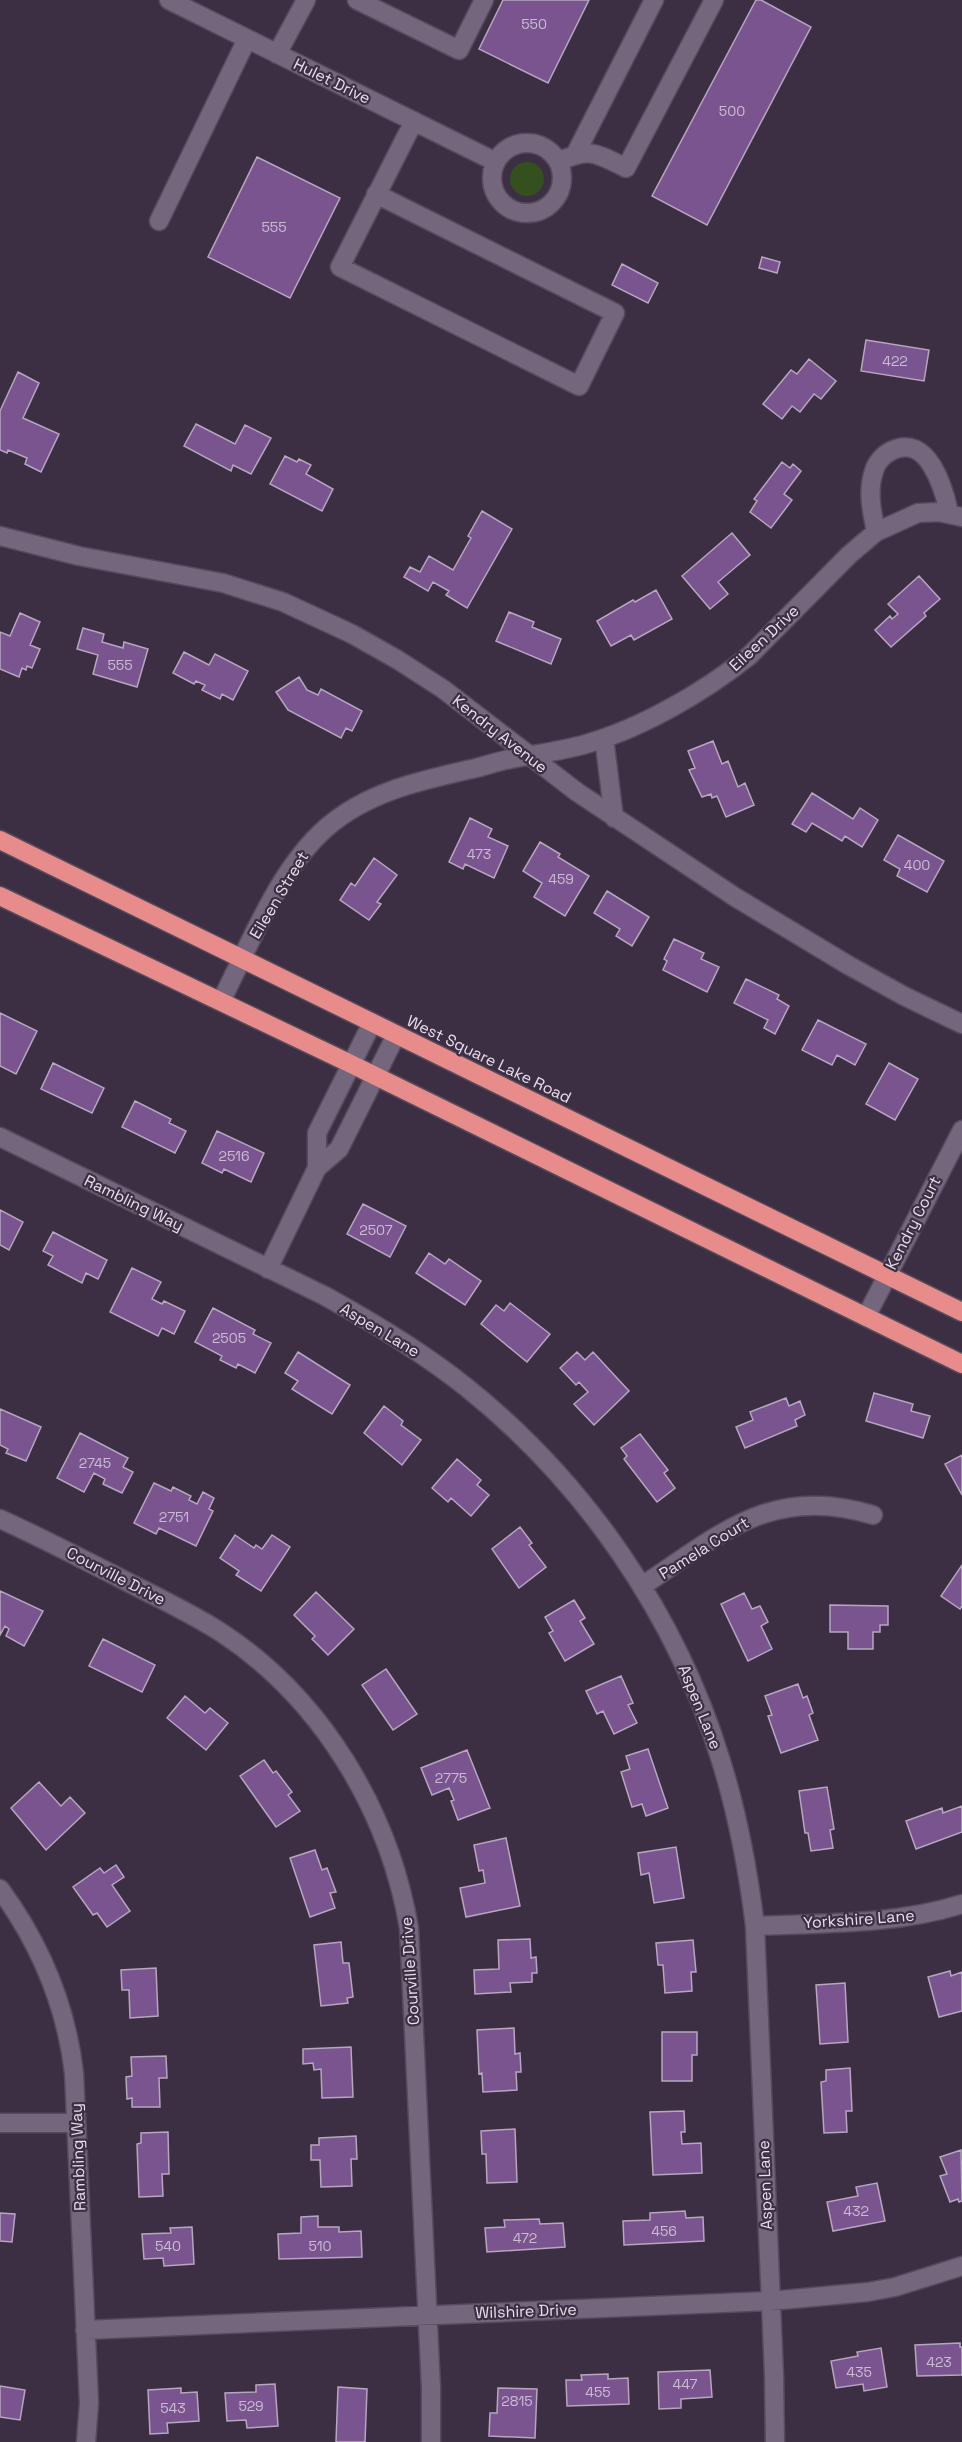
<svg xmlns="http://www.w3.org/2000/svg" width="962" height="2442" viewBox="0 0 962 2442" font-family="'Space Grotesk',sans-serif">
	<style>
		.green { fill: #34501f }
		.building { fill: #79548e; stroke: #b6a6c0; stroke-width: 1.5 }
		.lines { fill: none; stroke-linecap: round; stroke-linejoin: round }
		.minor-casing { stroke: #564b5c; stroke-width: 21 }
		.highway-casing { stroke: #564b5c; stroke-width: 21 }
		.minor { stroke: #74667d; stroke-width: 18 }
		.highway { stroke: #e88c8b; stroke-width: 18 }
		.labels { text-anchor: middle; dominant-baseline: central; stroke-width: 4.5; stroke-linejoin: round; paint-order: stroke }
		.number-label { font-size: 14px; fill: #cbbcd4 }
		.street-label { font-size: 16px; fill: #e6deeb; stroke: #3c2f43 }
	</style>
	<rect width="100%" height="100%" fill="#3c2f43"/>
	<!-- green -->
	<path class="green" d="M510 179a17 17 0 1 1 34 0a17 17 0 1 1-34 0Z"/>
	<!-- building -->
	<path class="building" d="M503 0H589L548 83 479 49Z
		M756 0H761L811 27 707 225 652 196Z
		M257 157 340 198 290 298 208 257Z
		M762 257 780 262 777 273 759 268Z
		M622 264 658 283 648 303 612 285Z
		M866 340 929 350 924 381 861 371Z
		M809 359 836 381 821 399 814 394 800 412 792 406 782 419 763 404 791 370 797 374Z
		M18 372 39 383 23 418 59 434 41 472 25 464 27 458 8 450 7 453 0 450V411Z
		M196 424 235 444 245 425 271 438 251 474 233 465 231 471 184 446Z
		M285 456 297 462 299 459 311 465 306 474 333 489 322 511 270 484Z
		M782 462 790 468 793 464 801 471 784 494 792 500 771 528 750 512 757 501 754 499Z
		M482 511 512 529 467 608 446 595 449 591 433 582 428 591 404 577 410 567 420 572 429 556 453 570 471 538 468 536Z
		M732 533 750 555 718 582 728 594 710 609 682 576Z
		M919 576 940 599 924 613 926 616 891 647 875 630 890 616 892 619 898 614 888 604Z
		M656 590 672 619 634 640 631 635 611 646 597 621 633 600 635 602Z
		M509 612 534 622 532 627 561 639 551 664 496 641Z
		M20 613 40 622 30 645 40 649 32 668 27 666 26 670 22 668 19 677 0 669V632L10 636Z
		M83 628 104 634 102 642 123 648 124 642 148 649 137 687 93 674 98 655 77 649Z
		M184 652 209 665 215 654 248 671 233 700 222 694 220 699 202 690 205 685 196 681 194 684 173 673Z
		M299 677 307 690 318 695 321 689 362 711 352 731 346 728 341 738 288 710 276 692Z
		M713 741 722 764 728 761 738 787 745 783 754 805 726 817 717 796 712 798 711 794 702 797 689 770 695 768 688 751Z
		M812 793 853 819 860 808 878 820 862 847 845 836 842 841 812 823 806 832 792 824Z
		M470 818 492 829 488 837 508 846 494 878 465 864 463 869 449 862Z
		M898 835 944 861 927 892 897 876 900 869 884 860Z
		M540 842 560 854 558 857 589 876 565 916 534 897 542 883 523 871Z
		M374 858 397 875 377 902 381 904 369 920 340 900 351 883 355 886Z
		M607 891 649 917 632 946 616 936 620 929 594 913Z
		M674 939 704 953 701 959 719 967 707 992 663 970 667 961 664 959Z
		M746 979 779 995 777 999 789 1006 775 1034 764 1028 768 1020 734 1003Z
		M0 1013 37 1031 16 1074 0 1066Z
		M818 1020 866 1044 855 1065 837 1055 832 1065 802 1050Z
		M53 1063 104 1088 92 1113 41 1089Z
		M889 1063 918 1079 895 1120 866 1104Z
		M135 1101 171 1119 169 1123 186 1131 175 1153 122 1127Z
		M217 1131 264 1153 251 1182 224 1169 222 1173 202 1163Z
		M363 1204 406 1226 390 1257 347 1234Z
		M0 1210 23 1222 9 1250 0 1245Z
		M53 1232 107 1260 98 1279 86 1273 82 1283 48 1265 53 1256 43 1251Z
		M429 1253 445 1264 449 1259 481 1281 465 1305 416 1273Z
		M132 1268 161 1282 152 1299 162 1304 164 1301 185 1311 174 1334 162 1328 158 1336 110 1312Z
		M510 1303 550 1334 527 1362 481 1324 496 1305 504 1311Z
		M213 1308 255 1330 253 1334 271 1343 255 1373 238 1364 236 1368 220 1360 222 1356 195 1342Z
		M298 1352 350 1385 332 1414 292 1389 298 1381 285 1373Z
		M577 1352 585 1360 593 1352 629 1391 594 1425 574 1404 588 1392 579 1382 576 1385 560 1368Z
		M874 1393 913 1404 911 1411 930 1416 923 1438 866 1421Z
		M786 1398 789 1406 800 1401 805 1415 795 1420 797 1426 745 1448 736 1427 753 1420 750 1412Z
		M384 1406 403 1421 401 1425 421 1440 402 1465 364 1433Z
		M0 1409 41 1427 26 1461 6 1453 8 1449 0 1445Z
		M80 1433 128 1458 123 1467 133 1472 122 1493 103 1484 105 1479 94 1473 84 1492 57 1478Z
		M640 1434 668 1470 664 1473 675 1488 657 1502 624 1459 627 1456 621 1448Z
		M962 1455V1495L945 1464Z
		M457 1459 481 1480 477 1485 489 1495 471 1516 451 1498 448 1502 432 1488Z
		M154 1483 171 1491 173 1487 191 1496 189 1500 197 1504 203 1492 214 1498 209 1509 213 1511 196 1546 159 1528 156 1534 134 1523Z
		M520 1527 532 1543 529 1545 546 1567 519 1588 492 1549Z
		M235 1535 254 1548 256 1545 262 1549 272 1535 290 1547 261 1591 236 1575 239 1571 220 1558Z
		M962 1565V1606L960 1609 941 1596Z
		M0 1591 43 1611 24 1646 6 1636 9 1629 5 1626 0 1635Z
		M316 1592 354 1629 328 1655 312 1639 315 1636 294 1615Z
		M744 1593 752 1609 760 1606 768 1622 761 1626 772 1649 748 1661 721 1604Z
		M574 1600 585 1618 580 1621 594 1644 565 1661 549 1633 553 1631 545 1617Z
		M830 1605 888 1606V1625H880V1632H873V1649H848V1632H830Z
		M103 1639 155 1665 142 1692 89 1666Z
		M386 1669 417 1714 393 1730 362 1685Z
		M621 1676 633 1703 628 1705 637 1723 614 1734 603 1711 597 1714 586 1691Z
		M798 1684 803 1698 807 1696 813 1713 809 1715 818 1740 781 1753 768 1716 772 1715 765 1696Z
		M185 1696 205 1713 210 1708 228 1723 206 1750 167 1718Z
		M648 1749 668 1808 646 1816 642 1804 632 1807 621 1772 630 1769 626 1756Z
		M467 1750 490 1808 458 1820 451 1801 454 1800 449 1788 432 1795 421 1768Z
		M264 1760 273 1773 276 1771 292 1792 288 1795 300 1811 276 1827 240 1776Z
		M39 1782 61 1806 70 1797 85 1813 46 1850 11 1808Z
		M827 1787 834 1829 830 1830 833 1848 811 1851 808 1833H805L799 1791Z
		M962 1806V1832L916 1849 906 1821 942 1808 943 1813Z
		M506 1838 520 1906 466 1917 460 1888 485 1883 483 1870 479 1871 474 1845Z
		M676 1847 684 1898 654 1903 649 1873 641 1875 638 1853Z
		M315 1850 322 1870 327 1868 336 1892 330 1893 335 1908 310 1917 290 1858Z
		M116 1865 124 1877 112 1885 130 1911 107 1927 97 1913 93 1915 73 1887 100 1868 104 1873Z
		M530 1939 531 1958 536 1957 537 1973H532V1982L510 1983 511 1992 475 1994 474 1970 499 1969 498 1940Z
		M693 1940 696 1972H691L692 1991 665 1993 663 1965H658L656 1943Z
		M341 1942 343 1963H349L353 1997 347 1998 348 2003 321 2006 314 1945Z
		M156 1968 158 2016 130 2018 129 1990H122L121 1970Z
		M950 1971 951 1976 962 1972V2011L939 2017 928 1977Z
		M845 1983 848 2042 820 2044 816 1985Z
		M514 2028 515 2054 520 2053 521 2072H516L517 2090 483 2092 482 2073 479 2074 477 2030Z
		M662 2032H697V2055H692V2081H662Z
		M351 2047 353 2097 322 2098 321 2069 314 2070 313 2063 303 2064V2049Z
		M166 2056 167 2078H159L160 2107H132V2098L127 2099 126 2077 132 2076 131 2057Z
		M850 2068 852 2111H846L847 2132 824 2133 821 2082 826 2081V2070Z
		M684 2111 685 2132H681L682 2144 701 2143 702 2173 653 2175 650 2112Z
		M515 2129 517 2182 487 2183 486 2154H482L481 2131Z
		M168 2132 169 2174H162L163 2196 139 2197 137 2144 141 2143V2133Z
		M356 2136 357 2159H351L352 2186 321 2187 320 2160H311V2145H319V2138Z
		M961 2150 962 2201 959 2202 958 2199 950 2202 940 2176 947 2174 940 2157Z
		M877 2183 885 2221 833 2231 827 2202 858 2196 856 2187Z
		M685 2211 686 2218 703 2217 704 2241 624 2245 623 2221 650 2220V2213Z
		M0 2213 15 2214 12 2242 0 2241Z
		M318 2216V2227H339V2232L361 2231 362 2257 279 2259 278 2234 301 2233V2217Z
		M539 2219 540 2224 563 2223 565 2247 487 2252 485 2228 505 2227 504 2220Z
		M192 2227 194 2264 164 2266 163 2258 144 2259 142 2234 171 2233 170 2228Z
		M960 2343V2347H962V2375L917 2376 915 2345Z
		M881 2348 887 2387 864 2391 863 2384 836 2388 831 2361 858 2356 857 2352Z
		M710 2370 712 2397 681 2399V2408L659 2409 658 2372Z
		M608 2374V2379L628 2378 629 2404 567 2406 566 2380H582L581 2375Z
		M275 2384 278 2426 247 2428 246 2420 227 2421 225 2393 256 2392V2385Z
		M0 2386 25 2390 20 2420 0 2417Z
		M338 2387 367 2389 365 2442H336Z
		M181 2388V2393L197 2392 199 2421 167 2423 168 2433 150 2434 148 2390Z
		M498 2388 537 2389 535 2438 489 2436 490 2413H497Z"/>
	<g class="lines">
		<defs>
			<path id="minor" d="M169 0 496 162
				M357 0 459 50 484 0
				M277 54 306 0
				M492 178a35 35 0 1 1 70 0a35 35 0 1 1-70 0Z
				M576 153 654 0
				M558 162C590 147 596 153 626 168L714 0
				M376 194 615 313 579 386 340 267 414 121
				M159 221 247 39
				M876 532C872 512 867 491 874 471 876 463 883 455 891 451 928 432 944 489 949 513
				M0 536 79 556 223 583 283 602 352 634 398 660 443 689 577 792 735 897 848 965 904 996 962 1024
				M604 738 614 818
				M221 1001C250 945 278 870 326 828 368 791 423 780 476 768 488 765 499 761 511 759 536 754 562 751 586 744 642 728 704 692 749 656L849 555 876 532 918 513 939 512 962 517
				M0 1137 325 1296C374 1323 422 1352 466 1387 585 1482 677 1616 721 1761 738 1815 748 1870 755 1926L774 2375 775 2442
				M317 1168V1133L372 1023
				M268 1269 317 1168 339 1149 396 1035
				M866 1317 962 1130
				M0 1519C38 1536 76 1556 114 1575 150 1594 188 1611 222 1633 322 1699 389 1811 409 1928L431 2388V2442
				M642 1586C721 1534 772 1484 873 1515
				M0 1889C41 1945 66 2005 74 2073L89 2403 86 2442
				M755 1926C824 1923 895 1925 962 1904
				M0 2123H76
				M85 2330 770 2301 868 2292 895 2287 962 2266"/>
			<path id="highway" d="M0 840 962 1312
				M0 896 351 1064 962 1364"/>
		</defs>
		<!-- minor casing -->
		<use href="#minor" class="minor-casing"/>
		<!-- highway casing -->
		<use href="#highway" class="highway-casing"/>
		<!-- minor -->
		<use href="#minor" class="minor"/>
		<!-- highway -->
		<use href="#highway" class="highway"/>
	</g>
	<g class="labels">
		<!-- number labels -->
		<g class="number-label">
			<text x="534" y="24">550</text>
			<text x="732" y="111">500</text>
			<text x="274" y="227">555</text>
			<text x="895" y="361">422</text>
			<text x="120" y="665">555</text>
			<text x="479" y="854">473</text>
			<text x="917" y="865">400</text>
			<text x="561" y="879">459</text>
			<text x="234" y="1156">2516</text>
			<text x="376" y="1230">2507</text>
			<text x="229" y="1338">2505</text>
			<text x="95" y="1463">2745</text>
			<text x="174" y="1517">2751</text>
			<text x="451" y="1778">2775</text>
			<text x="856" y="2211">432</text>
			<text x="664" y="2231">456</text>
			<text x="525" y="2238">472</text>
			<text x="168" y="2246">540</text>
			<text x="320" y="2246">510</text>
			<text x="939" y="2362">423</text>
			<text x="859" y="2372">435</text>
			<text x="685" y="2384">447</text>
			<text x="598" y="2392">455</text>
			<text x="517" y="2401">2815</text>
			<text x="251" y="2406">529</text>
			<text x="173" y="2408">543</text>
		</g>
		<!-- street labels -->
		<g class="street-label">
			<text transform="translate(332 81) rotate(26)">Hulet Drive</text>
			<text transform="translate(764 638) rotate(-43)">Eileen Drive</text>
			<text transform="translate(500 734) rotate(38)">Kendry Avenue</text>
			<text transform="translate(279 895) rotate(-59)">Eileen Street</text>
			<text transform="translate(489 1059) rotate(26)">West Square Lake Road</text>
			<text transform="translate(134 1203) rotate(26)">Rambling Way</text>
			<text transform="translate(913 1223) rotate(-63)">Kendry Court</text>
			<text transform="translate(380 1330) rotate(31)">Aspen Lane</text>
			<text transform="translate(704 1548) rotate(-32)">Pamela Court</text>
			<text transform="translate(116 1576) rotate(27)">Courville Drive</text>
			<text transform="translate(700 1707) rotate(68)">Aspen Lane</text>
			<text transform="translate(859 1919) rotate(-4)">Yorkshire Lane</text>
			<text transform="translate(410 1971) rotate(-94)">Courville Drive</text>
			<text transform="translate(78 2157) rotate(-92)">Rambling Way</text>
			<text transform="translate(765 2185) rotate(-92)">Aspen Lane</text>
			<text transform="translate(526 2311) rotate(-2)">Wilshire Drive</text>
		</g>
	</g>
</svg>
